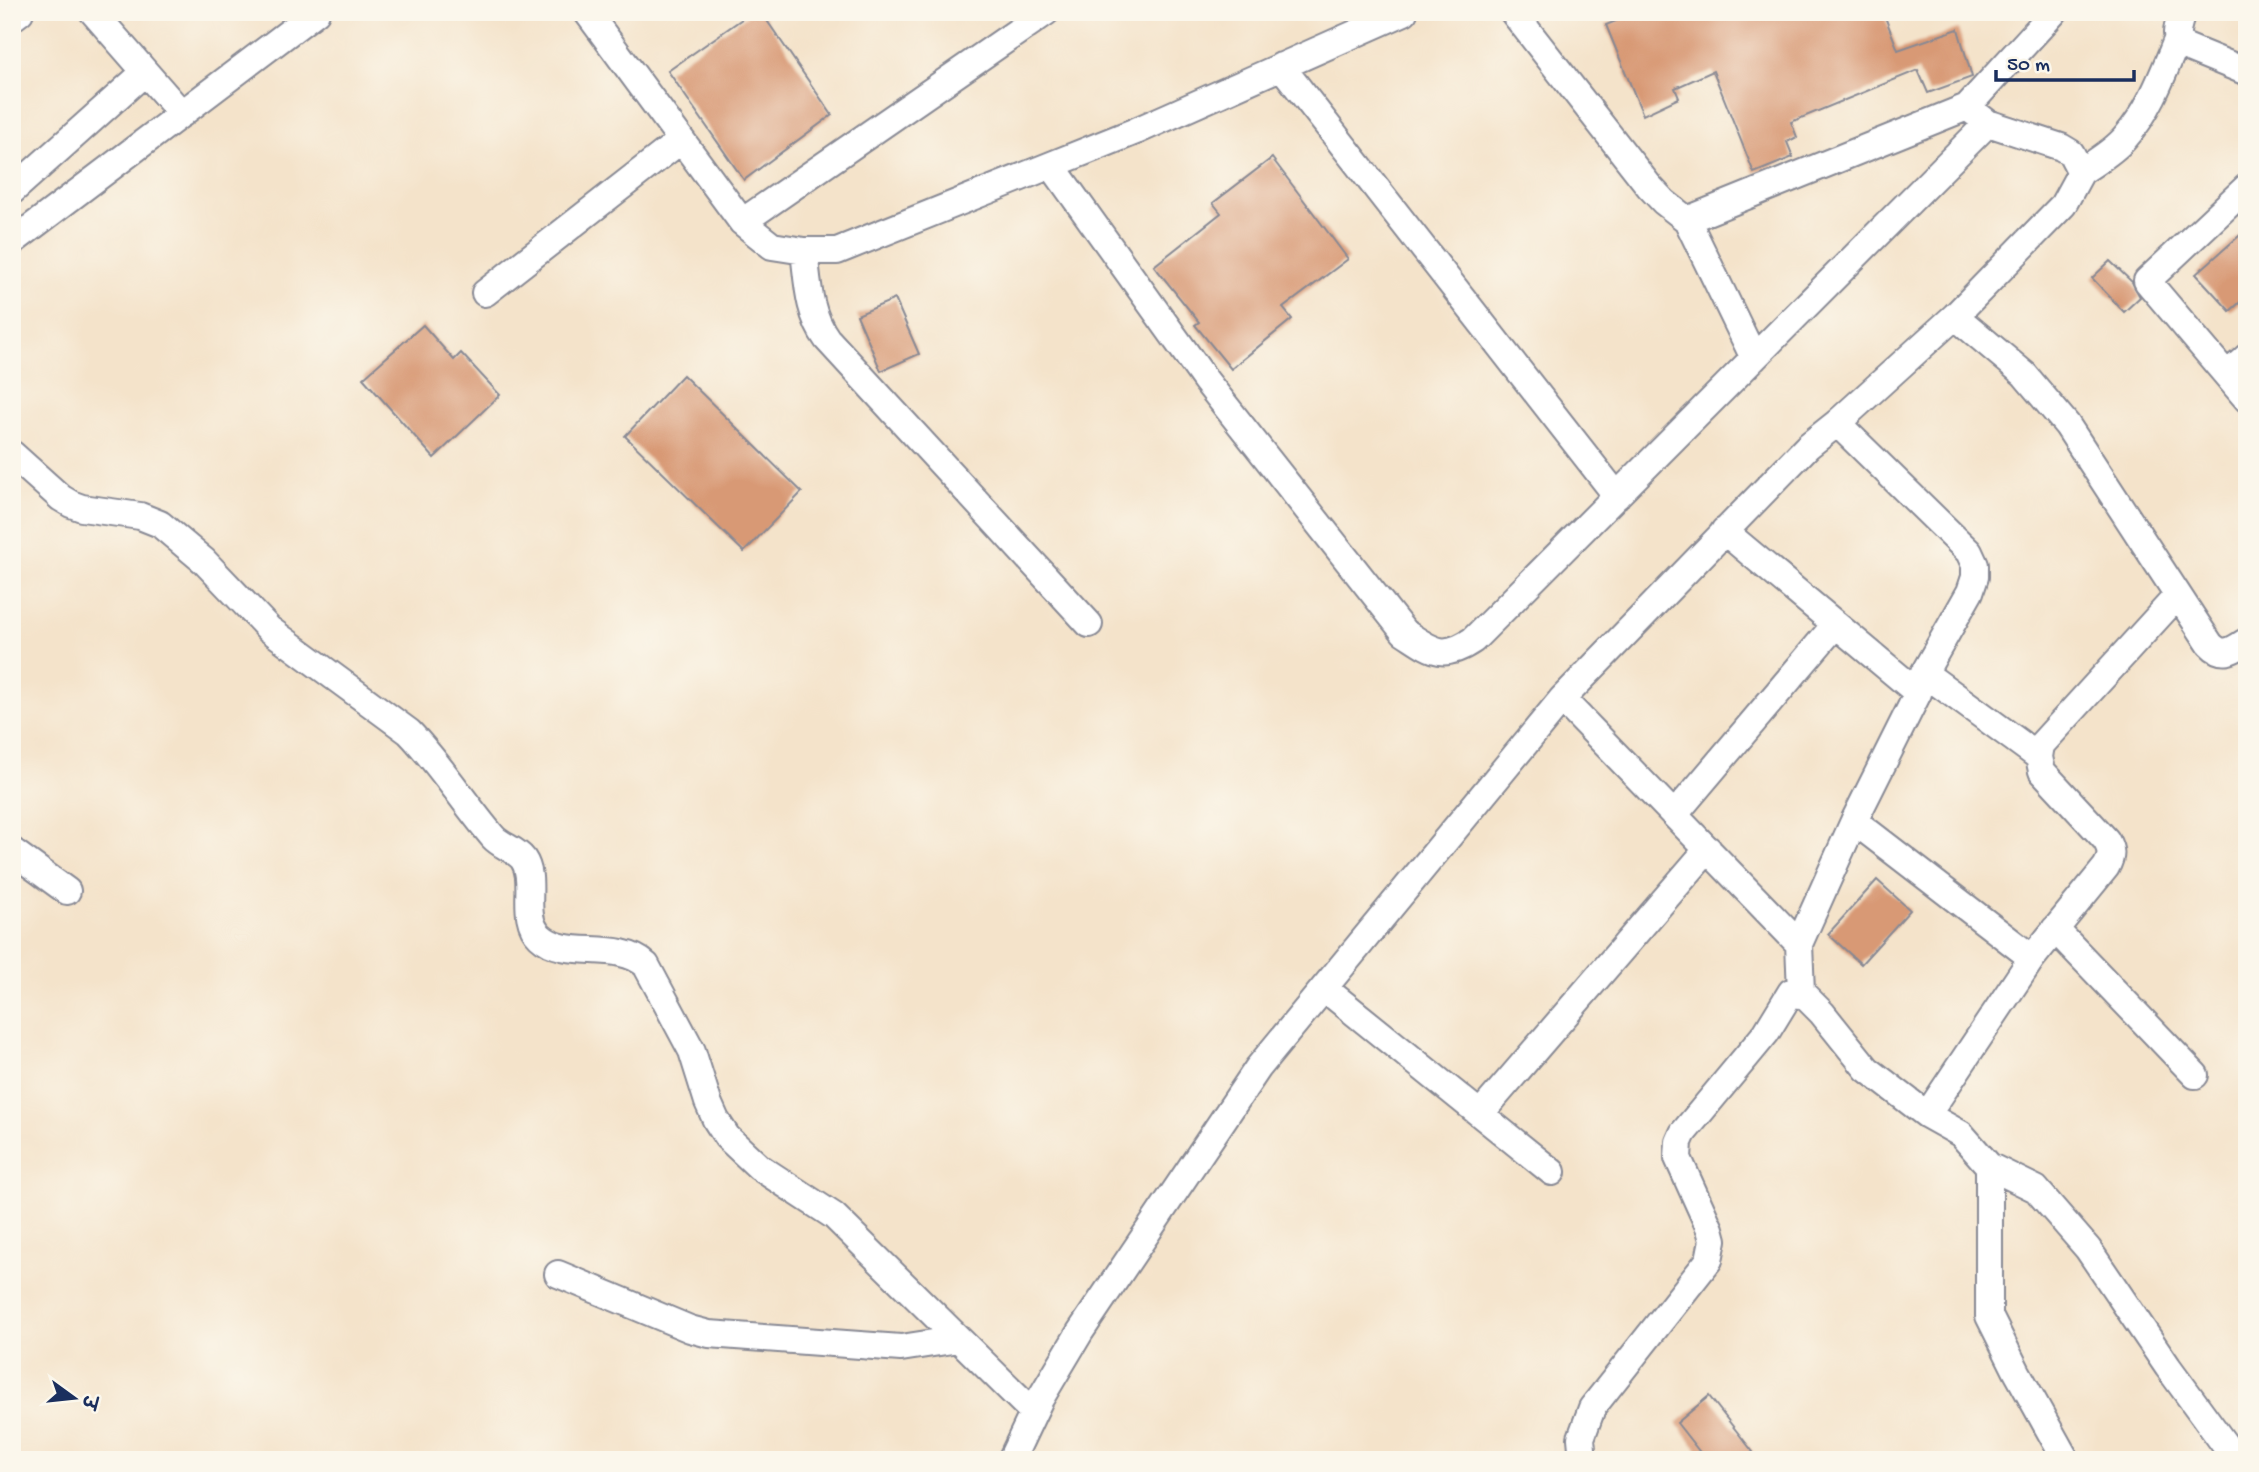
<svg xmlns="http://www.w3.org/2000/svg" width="2259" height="1472" viewBox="0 0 2259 1472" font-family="'Gochi Hand','Playpen Sans Deva',sans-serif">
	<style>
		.building { fill: #d89975 }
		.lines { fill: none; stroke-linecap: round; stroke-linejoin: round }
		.minor-casing { stroke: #888994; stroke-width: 30 }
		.minor { stroke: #fff; stroke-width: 26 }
	</style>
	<rect width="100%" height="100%" fill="#fbf7ec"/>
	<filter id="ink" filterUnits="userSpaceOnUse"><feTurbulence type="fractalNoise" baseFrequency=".0143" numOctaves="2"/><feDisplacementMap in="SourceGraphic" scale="14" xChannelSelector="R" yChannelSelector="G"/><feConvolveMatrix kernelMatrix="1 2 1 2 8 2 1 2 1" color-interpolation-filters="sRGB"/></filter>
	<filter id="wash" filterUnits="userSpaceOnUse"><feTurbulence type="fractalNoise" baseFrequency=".00686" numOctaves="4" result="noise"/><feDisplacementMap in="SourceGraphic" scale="28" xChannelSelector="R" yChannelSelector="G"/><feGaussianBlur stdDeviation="1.57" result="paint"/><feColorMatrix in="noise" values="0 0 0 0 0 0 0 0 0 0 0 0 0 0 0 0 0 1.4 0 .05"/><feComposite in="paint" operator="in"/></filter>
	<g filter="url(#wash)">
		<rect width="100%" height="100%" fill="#f4e3ca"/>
		<g id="blocks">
			<!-- building -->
			<path class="building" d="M752 12H761L832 115 744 180 668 71Z
				M1638 12H1883L1898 50 1958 29 1972 77 1928 93 1918 70 1791 122 1797 137 1787 142 1793 157 1754 173 1713 71 1675 88 1679 98 1643 115 1606 25Z
				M1272 158 1348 259 1283 308 1292 319 1231 369 1195 325 1199 322 1154 266 1221 213 1213 203Z
				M2247 229V296L2230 311 2196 274Z
				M2110 261 2132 282 2140 297 2124 312 2092 278Z
				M895 299 919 354 881 371 857 315Z
				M423 325 454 360 461 353 500 395 434 458 363 378Z
				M683 375 802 492 744 552 625 436Z
				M1877 880 1910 910 1861 964 1828 934Z
				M1709 1396 1753 1452 1743 1460H1706L1677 1423Z"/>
		</g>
	</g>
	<g filter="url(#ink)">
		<use href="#blocks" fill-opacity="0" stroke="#888994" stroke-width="2"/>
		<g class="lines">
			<defs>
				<path id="minor" d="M93 12 182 114
					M587 12 742 222 772 246 804 251H837L1136 131 1404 12
					M1513 12 1649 186 1664 202 1687 220 1754 358
					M2182 12C2179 24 2173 35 2181 45L2247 72
					M12 18 20 12
					M1281 66 1617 496
					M1052 166 1206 381 1404 632C1432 650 1442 661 1473 640L1988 123
					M2081 172C2095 162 2113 152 2125 138 2150 110 2163 74 2177 40
					M2247 187 2147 281 2247 399
					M12 191 145 72
					M1687 220 1967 107
					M742 222 1046 12
					M12 242 316 12
					M804 251C808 282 808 313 827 339L1089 624
					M485 293 681 140
					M1955 316 2024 374 2067 425 2210 644C2223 658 2233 650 2247 641
					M2227 375 2247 357
					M12 454 61 498 71 504 82 508 140 516 160 524 204 561 269 629 409 732C440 764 464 803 493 837 501 846 515 849 523 859 538 881 519 916 540 936 566 961 618 939 646 965L692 1051 708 1102 716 1120 727 1137 759 1167 834 1216 1033 1412
					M1724 531 1918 693
					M1924 673 2039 757
					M1562 699 1799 944
					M1675 814 1835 625
					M1854 821 2032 958
					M12 851 67 891
					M2055 929 2195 1075
					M1324 988 1552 1172
					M1801 992 1799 944 1854 821 1918 693 1924 673 1970 592 1975 577V565L1969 552 1837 423
					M1480 1114 1708 849
					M1927 1115 2032 958 2106 867C2112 856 2112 851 2106 840L2042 771 2039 757 2041 745 2178 595
					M1989 1166V1316L2017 1372 2066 1460
					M558 1274 690 1329 709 1334 901 1348 959 1339
					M1011 1460 1040 1399 1080 1332 1258 1068 1562 699 1808 446 1837 423 1955 316 2063 205 2081 172 2071 153 2061 147 1988 123 1967 107 2054 12
					M1583 1460 1581 1438 1592 1408 1709 1260 1713 1240 1710 1229 1678 1158 1679 1142 1683 1133 1766 1033 1791 992H1801L1822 1013 1867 1069 1927 1115 1961 1134 1989 1166 2036 1189 2088 1249 2168 1367 2236 1460"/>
			</defs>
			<!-- minor casing -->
			<use href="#minor" class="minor-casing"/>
			<!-- minor -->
			<use href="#minor" class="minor"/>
		</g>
	</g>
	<!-- margin -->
	<rect width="2259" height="1472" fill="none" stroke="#fbf7ec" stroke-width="42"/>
	<!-- north arrow -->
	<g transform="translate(74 1398) rotate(105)" stroke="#fbf7ec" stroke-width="5" paint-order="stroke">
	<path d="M0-5L12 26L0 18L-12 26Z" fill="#1b2f5e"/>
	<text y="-10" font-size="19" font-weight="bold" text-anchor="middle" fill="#1b2f5e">उ</text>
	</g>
	<!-- scale -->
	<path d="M1996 70v10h138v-10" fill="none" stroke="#1b2f5e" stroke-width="3.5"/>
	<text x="2007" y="70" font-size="21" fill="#1b2f5e" stroke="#fbf7ec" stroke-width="5" paint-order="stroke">50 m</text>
</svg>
